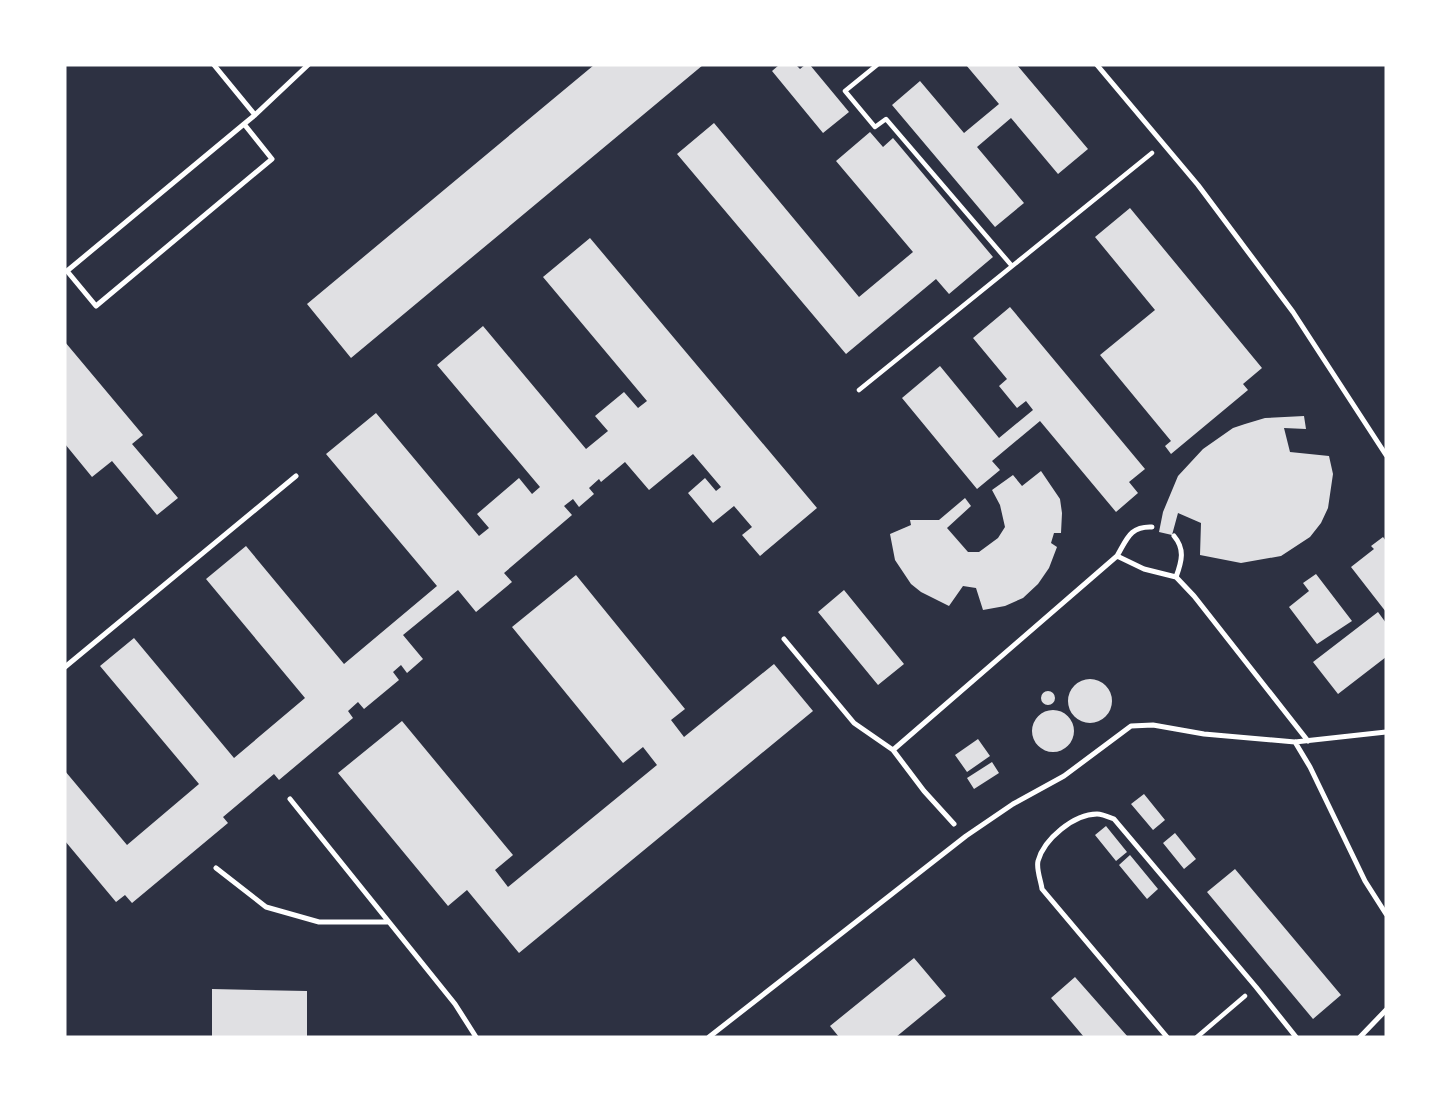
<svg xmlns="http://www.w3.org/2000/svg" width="1451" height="1102" viewBox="0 0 1451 1102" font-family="Commissioner,sans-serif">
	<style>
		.building { fill: #e0e0e3 }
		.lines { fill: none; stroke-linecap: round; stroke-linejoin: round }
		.path { stroke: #fff; stroke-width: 4.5 }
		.service { stroke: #fff; stroke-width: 5 }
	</style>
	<rect width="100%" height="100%" fill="#2d3142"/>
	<!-- building -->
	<path class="building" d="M594 65H703L351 358 307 304Z
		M779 65H796L800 69 805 65H810L849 112 823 133 772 71Z
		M966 65H1017L1088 149 1058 174 1011 118 977 147 1024 203 995 227 892 105 920 81 964 133 999 104Z
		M714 123 859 297 913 252 836 161 870 132 883 147 893 138 993 257 949 294 936 279 846 354 677 154Z
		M1130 208 1262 368 1243 384 1248 390 1171 454 1165 446 1171 441 1100 355 1155 310 1095 237Z
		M590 238 817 508 760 556 742 535 752 527 734 506 713 523 688 493 705 478 716 491 721 487 693 454 649 490 625 462 601 482 599 479 589 488 594 494 579 507 573 499 564 506 572 515 504 573 512 582 476 612 458 590 403 635 423 659 407 673 401 665 393 672 399 680 364 709 358 702 348 711 353 718 279 780 274 774 223 817 228 823 132 903 125 895 116 902 65 841V771L127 845 199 784 100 666 134 638 234 758 305 698 206 579 246 546 344 664 437 586 326 454 376 413 479 536 489 528 477 514 519 478 532 494 540 487 437 365 483 326 586 449 608 431 595 416 624 392 638 408 647 401 543 277Z
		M1010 307 1145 469 1129 482 1138 493 1116 512 1040 421 992 461 1000 470 977 489 902 398 940 366 999 438 1033 410 1026 401 1017 408 999 386 1007 379 973 338Z
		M65 342 143 435 132 444 178 498 157 515 112 461 92 477 65 444Z
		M1304 416 1306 429 1284 428 1290 452 1329 456 1333 474 1328 508 1321 523 1310 537 1281 556 1241 563 1200 555 1201 523 1178 513 1172 535 1159 532 1163 512 1178 476 1203 449 1233 428 1245 424 1265 418Z
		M1041 471 1060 499 1062 513 1061 533H1054L1051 543 1057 547 1049 568 1038 584 1023 598 1005 606 983 610 976 588 963 586 949 606 921 592 911 584 895 560 890 534 911 525 910 520H939L965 498 971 506 947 528 968 552H979L998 538 1005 527 1000 505 992 490 1013 475 1022 486Z
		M1383 537 1386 541V612L1351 567 1374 549 1371 546Z
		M1316 574 1352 621 1317 644 1289 607 1309 591 1303 583Z
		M576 575 685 709 671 720 684 737 774 664 813 711 519 953 467 890 448 906 338 773 402 721 513 855 495 870 508 887 657 765 643 747 623 763 512 627Z
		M844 590 904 664 878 685 818 612Z
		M1378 612 1386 623V657L1338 694 1313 662Z
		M1068 701a22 22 0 1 1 44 0a22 22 0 1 1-44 0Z
		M1041 698a7 7 0 1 1 14 0a7 7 0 1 1-14 0Z
		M1032 731a21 21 0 1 1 42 0a21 21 0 1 1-42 0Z
		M978 739 990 756 967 772 955 755Z
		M992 762 999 773 974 789 967 778Z
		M1144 794 1165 820 1153 830 1131 804Z
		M1106 826 1127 852 1116 861 1095 835Z
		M1175 833 1196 859 1184 869 1163 843Z
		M1130 855 1158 889 1147 899 1119 865Z
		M1235 869 1341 995 1313 1019 1207 892Z
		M914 958 946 996 896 1037H839L830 1026Z
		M1075 977 1128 1037H1084L1051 998Z
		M212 989 307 991V1037H212Z"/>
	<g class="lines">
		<!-- path -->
		<path class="path" d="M877 65 845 91 875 127 886 119 1012 266
			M859 390 1152 153
			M1197 1037 1245 996"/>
		<!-- service -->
		<path class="service" d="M214 65 255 115 244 124 67 271 96 306 272 159 244 124
			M1097 65 1198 185 1293 312 1386 455
			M255 115 308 65
			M1174 536C1185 549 1182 561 1176 577
			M1117 556 1144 569 1176 577 1194 596 1308 741
			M784 639 854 723 893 750
			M65 667 296 476
			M1295 742 1310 767 1365 881 1386 914
			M290 799 455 1004 476 1037
			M954 824 924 791 893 750 1117 556C1127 539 1130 526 1152 527
			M216 868 266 907 319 922H387
			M709 1037 966 836 1013 804 1064 776 1131 726 1153 725 1204 734 1295 742 1386 732
			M1167 1037 1042 889C1041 881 1036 869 1038 861 1044 839 1074 814 1097 814 1102 814 1109 817 1114 819L1256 987 1296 1037
			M1360 1037 1386 1010"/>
	</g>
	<!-- border -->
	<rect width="1451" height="1102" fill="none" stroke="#ffffff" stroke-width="133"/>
</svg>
